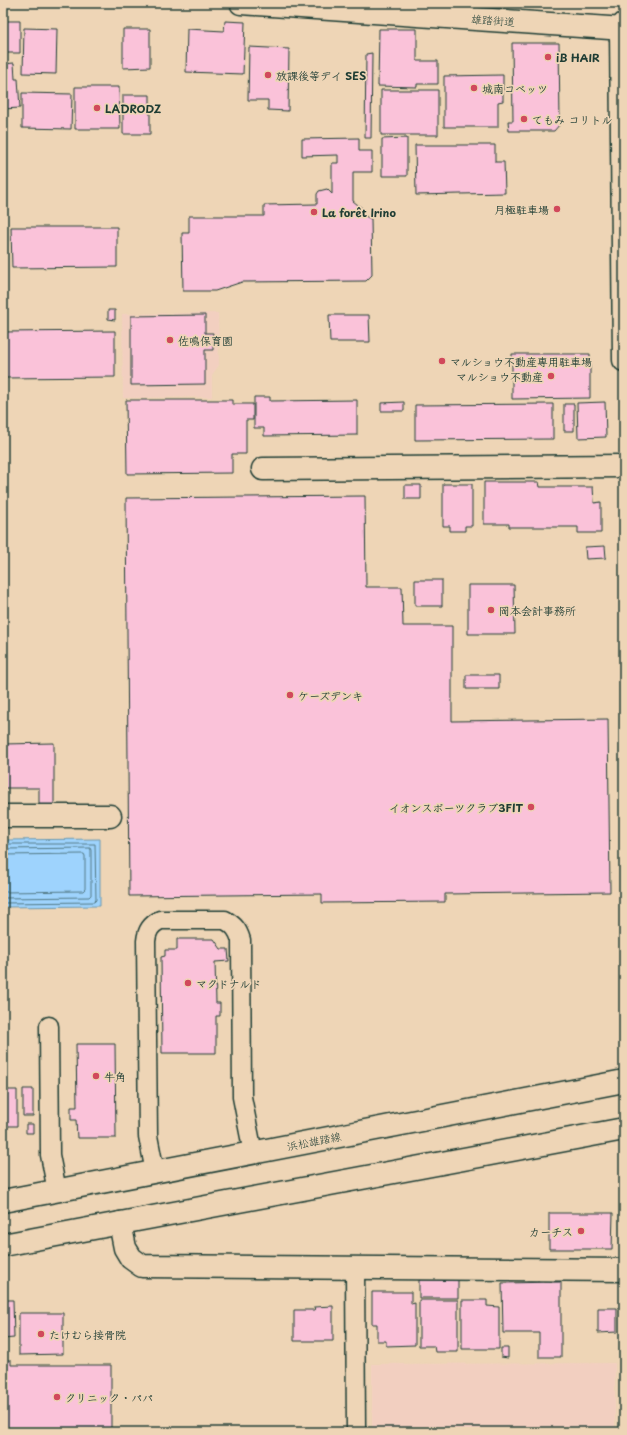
<svg xmlns="http://www.w3.org/2000/svg" width="627" height="1435" viewBox="0 0 627 1435" font-family="'Playpen Sans','Klee One',sans-serif">
	<style>
		.built { fill: #f2cfc0 }
		.water { fill: #9ed3fd; stroke: #6b97ad }
		.lines { fill: none; stroke-linecap: round; stroke-linejoin: round }
		.shore { stroke: #527984; stroke-width: 1 }
		.building { fill: #fac2d9; stroke: #1f3d34 }
		.lane-casing { stroke: #1f3d34; stroke-width: 21 }
		.street-casing { stroke: #1f3d34; stroke-width: 25 }
		.secondary-casing { stroke: #1f3d34; stroke-width: 25 }
		.primary-casing { stroke: #1f3d34; stroke-width: 25 }
		.lane { stroke: #eed5b6; stroke-width: 18 }
		.street { stroke: #eed5b6; stroke-width: 22 }
		.secondary { stroke: #eed5b6; stroke-width: 22 }
		.primary { stroke: #eed5b6; stroke-width: 22 }
		.poi-dot { fill: #d1495b; stroke: #eed5b6; stroke-width: 1.5 }
		.labels { text-anchor: middle; dominant-baseline: central; stroke-width: 3.5; stroke-linejoin: round; paint-order: stroke }
		.street-label { font-size: 11px; fill: #1f3d34; stroke: #eed5b6 }
		.poi-label { font-size: 11px; font-weight: bold; fill: #1f3d34; stroke: #eed5b6; text-anchor: start }
	</style>
	<rect width="100%" height="100%" fill="#eed5b6"/>
	<filter id="ink" filterUnits="userSpaceOnUse"><feTurbulence type="fractalNoise" baseFrequency=".025" numOctaves="2"/><feDisplacementMap in="SourceGraphic" scale="8" xChannelSelector="R" yChannelSelector="G"/><feConvolveMatrix kernelMatrix="1 2 1 2 8 2 1 2 1" color-interpolation-filters="sRGB"/></filter>
	<g filter="url(#ink)">
		<!-- built -->
		<path class="built" d="M218 313 219 365 212 375V397L123 398 122 314Z
			M615 1363V1432H372V1364Z"/>
		<!-- water -->
		<path class="water" d="M100 839V906L3 907V840Z"/>
		<g class="lines">
			<!-- shore -->
			<path class="shore" d="M3 844H95L96 900 94 902 3 903
				M3 849 90 848 91 850V895L89 897 3 898
				M3 855 84 854 85 856V889L83 891 3 892"/>
		</g>
		<!-- building -->
		<path class="building" d="M3 21H20V53H3Z
			M225 21 245 22 243 74 186 72 187 29 224 31Z
			M24 28 57 29 56 74 23 73Z
			M123 29H150V67L123 68Z
			M379 29H417V61H438V84H417V87L378 86Z
			M512 43H559L560 124 554 131H509L508 121H513Z
			M249 47 289 49 288 111 268 110V100H248Z
			M372 53 371 138H365L366 54Z
			M14 63 15 79H18L20 108 3 109V64Z
			M503 75V101L498 102V127H444V76Z
			M75 87H119L120 129H75Z
			M381 90H438V135H381Z
			M22 93 72 94 71 129 22 128Z
			M123 95H150V134H123Z
			M359 138V151H372V172H353V201L363 209V215L371 219 372 275 366 281 242 282 215 291H183L182 233H189V216H264V205L317 204V194L319 191 327 189 332 194V163H338V155L302 156V139Z
			M407 138V176H382V139Z
			M415 145H495V162H504L505 193 416 195Z
			M11 227H117V267L12 268Z
			M108 310H115V320L108 319Z
			M205 315V333H213V350H205V384L131 385V316Z
			M329 315H369L370 342H330Z
			M115 331V377L3 378V332Z
			M512 354H590V398L512 399Z
			M254 397H270V401L357 400V435L264 436V428H254Z
			M126 400H232V404H253V420H246V454H232V473L127 474Z
			M404 402V411H381V403Z
			M605 402 606 437 578 438 577 403Z
			M553 404V439L415 440V405Z
			M564 404H574V431H564Z
			M484 482H539L540 487H593L594 503 601 502V533H578V527H509V524H484Z
			M443 484H472V526H465V531H450V526H443Z
			M405 485H421V499H405Z
			M365 496 366 587H402L403 626H452V721L608 719 610 892 445 894V902L322 903V894L129 896 126 498Z
			M605 546 606 558 586 559 585 547Z
			M415 580H442V606H415Z
			M468 585H514L515 634H468Z
			M466 675H499V689H466Z
			M54 743V807H39V788H3V744Z
			M177 939H214L221 949H228L229 961 215 962 216 1003H220V1016H216V1053H162L161 957 165 956V950H177Z
			M76 1044H115L116 1138H77L76 1120H71V1107H77Z
			M23 1089H33V1116H23Z
			M3 1090H17V1126H3Z
			M26 1124H33V1133H26Z
			M549 1213H613L612 1249H549Z
			M419 1280H458V1298H419Z
			M561 1282V1357H539V1333H503L502 1283Z
			M3 1285H5V1300H13L14 1338 3 1339Z
			M372 1292H411V1304L415 1303V1345L386 1346V1341H377V1324H372Z
			M419 1300H458V1352H435L434 1346H419Z
			M462 1300H487V1306L499 1307V1349H462Z
			M333 1306V1341H294V1310H315L314 1307Z
			M598 1308H617V1332L598 1333Z
			M19 1313H63V1354L19 1355Z
			M501 1348H508V1358L501 1357Z
			M3 1360H11V1365H111V1429L37 1430V1432H3Z"/>
		<g class="lines">
			<defs>
				<path id="lane" d="M49 1026 50 1155 57 1191
					M155 1172 148 1136 146 941C147 930 151 925 160 920H225C234 925 238 930 241 940L242 1097 253 1153
					M355 1268 356 1432"/>
				<path id="street" d="M624 24 621 29 624 360
					M263 469 624 466
					M3 816H110
					M120 1223 125 1248 131 1258 142 1266 624 1270"/>
				<path id="secondary" d="M241 3 624 29"/>
				<path id="primary" d="M3 1201 624 1081
					M3 1245 624 1129"/>
			</defs>
			<!-- lane casing -->
			<use href="#lane" class="lane-casing"/>
			<!-- street casing -->
			<use href="#street" class="street-casing"/>
			<!-- secondary casing -->
			<use href="#secondary" class="secondary-casing"/>
			<!-- primary casing -->
			<use href="#primary" class="primary-casing"/>
			<!-- lane -->
			<use href="#lane" class="lane"/>
			<!-- street -->
			<use href="#street" class="street"/>
			<!-- secondary -->
			<use href="#secondary" class="secondary"/>
			<!-- primary -->
			<use href="#primary" class="primary"/>
		</g>
	</g>
	<!-- markers -->
	<g class="poi-dot">
		<circle cx="548" cy="57" r="4"/>
		<circle cx="268" cy="75" r="4"/>
		<circle cx="474" cy="88" r="4"/>
		<circle cx="97" cy="108" r="4"/>
		<circle cx="524" cy="119" r="4"/>
		<circle cx="557" cy="209" r="4"/>
		<circle cx="314" cy="212" r="4"/>
		<circle cx="170" cy="340" r="4"/>
		<circle cx="442" cy="361" r="4"/>
		<circle cx="551" cy="376" r="4"/>
		<circle cx="491" cy="610" r="4"/>
		<circle cx="290" cy="695" r="4"/>
		<circle cx="531" cy="807" r="4"/>
		<circle cx="188" cy="983" r="4"/>
		<circle cx="96" cy="1076" r="4"/>
		<circle cx="581" cy="1231" r="4"/>
		<circle cx="41" cy="1334" r="4"/>
		<circle cx="57" cy="1397" r="4"/>
	</g>
	<g class="labels">
		<!-- street labels -->
		<g class="street-label">
			<text transform="translate(493 20) rotate(4)">雄踏街道</text>
			<text transform="translate(314 1141) rotate(-11)">浜松雄踏線</text>
		</g>
		<!-- poi labels -->
		<g class="poi-label">
			<text x="556" y="57">iB HAIR</text>
			<text x="276" y="75">放課後等デイ SES</text>
			<text x="482" y="88">城南コベッツ</text>
			<text x="105" y="108">LADRODZ</text>
			<text x="532" y="119">てもみ コリトル</text>
			<text x="549" y="209" text-anchor="end">月極駐車場</text>
			<text x="322" y="212">La forêt Irino</text>
			<text x="178" y="340">佐鳴保育園</text>
			<text x="450" y="361">マルショウ不動産専用駐車場</text>
			<text x="543" y="376" text-anchor="end">マルショウ不動産</text>
			<text x="499" y="610">岡本会計事務所</text>
			<text x="298" y="695">ケーズデンキ</text>
			<text x="523" y="807" text-anchor="end">イオンスポーツクラブ3FIT</text>
			<text x="196" y="983">マクドナルド</text>
			<text x="104" y="1076">牛角</text>
			<text x="573" y="1231" text-anchor="end">カーチス</text>
			<text x="49" y="1334">たけむら接骨院</text>
			<text x="65" y="1397">クリニック・パパ</text>
		</g>
	</g>
	<!-- margin -->
	<rect width="627" height="1435" fill="none" stroke="#eed5b6" stroke-width="16"/>
	<rect x="8" y="8" width="611" height="1419" fill="none" stroke="#1f3d34" stroke-width="1.5" filter="url(#ink)"/>
</svg>
